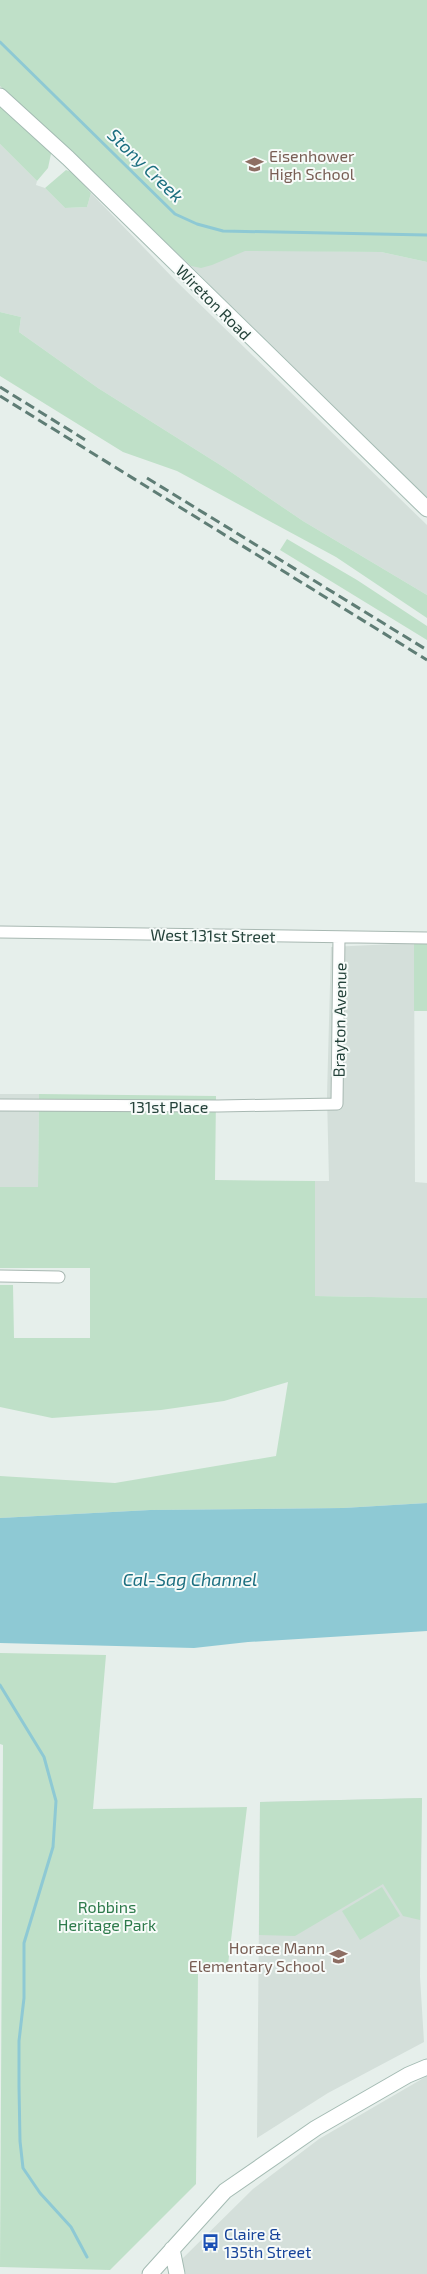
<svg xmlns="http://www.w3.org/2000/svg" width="427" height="2274" viewBox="0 0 427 2274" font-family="'Exo 2',sans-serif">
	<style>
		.built { fill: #d4dfda }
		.green { fill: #bfe0c8 }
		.water { fill: #8ec9d4 }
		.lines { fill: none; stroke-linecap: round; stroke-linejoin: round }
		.stream { stroke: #8ec9d4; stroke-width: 3 }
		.street-casing { stroke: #a8b8b2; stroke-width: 13 }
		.secondary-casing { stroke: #a4bbb3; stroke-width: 17 }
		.street { stroke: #fff; stroke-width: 11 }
		.secondary { stroke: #fff; stroke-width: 15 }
		.rail { stroke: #5f7d75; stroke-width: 3; stroke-dasharray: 10 5; stroke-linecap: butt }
		.labels { text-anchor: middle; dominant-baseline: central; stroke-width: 4; stroke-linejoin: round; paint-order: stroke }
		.education-label { font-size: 16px; fill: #785e54; stroke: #f7fbf9; text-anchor: start }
		.street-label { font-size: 16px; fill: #24423a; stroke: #f7fbf9 }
		.park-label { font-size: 16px; fill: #2d7a4b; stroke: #f7fbf9 }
		.transit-label { font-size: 16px; fill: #164399; stroke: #f7fbf9; text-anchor: start }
		.water-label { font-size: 18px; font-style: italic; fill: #1c6f80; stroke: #f7fbf9 }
	</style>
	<rect width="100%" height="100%" fill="#e6efeb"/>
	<!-- built -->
	<path class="built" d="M0 0H427L247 250 381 252 427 262V501L191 266 0 86Z
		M0 144 37 181 36 185 45 188 65 208 87 207 91 193 176 281 427 525V595L303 521 225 468 98 388 19 332 21 317 0 312Z
		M414 943 415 1182 427 1183V1298L315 1296V1181H329L327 1096 331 947Z
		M0 1094H39L38 1187H0Z
		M422 1798 420 1977 424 2042 328 2093 257 2138 260 1802Z
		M427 2076V2274H186L181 2260 253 2189 319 2139Z"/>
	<!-- green -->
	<path class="green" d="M0 0H427V262L381 252 245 251 212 265 201 268 191 266 0 86Z
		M0 103 52 149 48 168 37 181 0 144Z
		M66 170 72 172 91 193 87 207 65 208 45 188Z
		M0 312 21 317 19 332 98 388 225 468 303 521 427 595V618L336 557 177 471 123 452 0 376Z
		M287 539 357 580 427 626V640L280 550Z
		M414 943H427V1011H414Z
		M39 1094 216 1096 215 1180 315 1181V1296L427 1298V1503L343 1508 150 1510 0 1518V1476L115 1483 276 1456 288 1382 224 1401 161 1410 52 1418 0 1407V1285H13L14 1338H90V1268H0V1187H38Z
		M0 1653 106 1655 93 1809 247 1807 227 1973 198 1971 196 2184 110 2270 0 2267 3 1745 0 1744Z
		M422 1798 420 1920 403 1916 383 1884 295 1936 259 1935 260 1802Z
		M382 1887 400 1916 360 1940 342 1911Z"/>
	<!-- water -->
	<path class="water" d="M427 1503V1631L248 1642 194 1648 0 1643V1518L150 1510 343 1508Z"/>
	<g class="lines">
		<!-- stream -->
		<path class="stream" d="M0 42 175 214 197 224 223 231 427 235
			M0 1685 44 1757 56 1801 53 1847 24 1943V1998L19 2041V2086L20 2141 23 2168 40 2193 71 2227 87 2257"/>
		<defs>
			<path id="street" d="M0 932 427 938
				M0 1105 218 1106 337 1104 339 937
				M0 1276 59 1277"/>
			<path id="secondary" d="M0 96 68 158 427 509
				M172 2249 177 2274
				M150 2274 225 2191 316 2128 408 2075 427 2067"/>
		</defs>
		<!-- street casing -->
		<use href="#street" class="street-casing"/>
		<!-- secondary casing -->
		<use href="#secondary" class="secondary-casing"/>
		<!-- street -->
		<use href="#street" class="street"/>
		<!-- secondary -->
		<use href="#secondary" class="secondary"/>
		<!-- rail -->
		<path class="rail" d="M0 387 87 441
			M0 396 427 660
			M147 478 427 650"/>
	</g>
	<!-- icons -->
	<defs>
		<symbol id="school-bare" viewBox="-9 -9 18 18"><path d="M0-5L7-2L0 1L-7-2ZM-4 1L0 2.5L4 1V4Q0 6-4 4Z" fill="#8d6e63" stroke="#f7fbf9" stroke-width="2.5" paint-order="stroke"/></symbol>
		<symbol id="bus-bare" viewBox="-9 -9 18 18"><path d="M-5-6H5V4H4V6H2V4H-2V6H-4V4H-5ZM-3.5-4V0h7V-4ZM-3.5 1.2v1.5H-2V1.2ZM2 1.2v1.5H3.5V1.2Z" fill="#1a4fb4" stroke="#f7fbf9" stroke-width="2.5" paint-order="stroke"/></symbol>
	</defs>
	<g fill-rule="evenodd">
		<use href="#school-bare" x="242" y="152" width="25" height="25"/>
		<use href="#school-bare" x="326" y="1944" width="25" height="25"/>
		<use href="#bus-bare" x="198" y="2230" width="25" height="25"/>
	</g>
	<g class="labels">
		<!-- education labels -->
		<g class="education-label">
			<text x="269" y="155">Eisenhower<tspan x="269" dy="18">High School</tspan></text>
			<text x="325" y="1947" text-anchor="end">Horace Mann<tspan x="325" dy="18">Elementary School</tspan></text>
		</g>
		<!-- street labels -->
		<g class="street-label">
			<text transform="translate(214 302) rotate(45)">Wireton Road</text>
			<text transform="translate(213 935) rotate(1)">West 131st Street</text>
			<text transform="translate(339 1020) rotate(-89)">Brayton Avenue</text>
			<text x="169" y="1106">131st Place</text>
		</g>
		<!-- park labels -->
		<g class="park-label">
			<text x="107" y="1906">Robbins<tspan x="107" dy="18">Heritage Park</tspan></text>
		</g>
		<!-- transit labels -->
		<g class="transit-label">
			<text x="224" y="2233">Claire &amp;<tspan x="224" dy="18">135th Street</tspan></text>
		</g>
		<!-- water labels -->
		<g class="water-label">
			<text transform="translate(146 165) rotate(44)">Stony Creek</text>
			<text x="190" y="1579">Cal-Sag Channel</text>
		</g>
	</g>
</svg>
